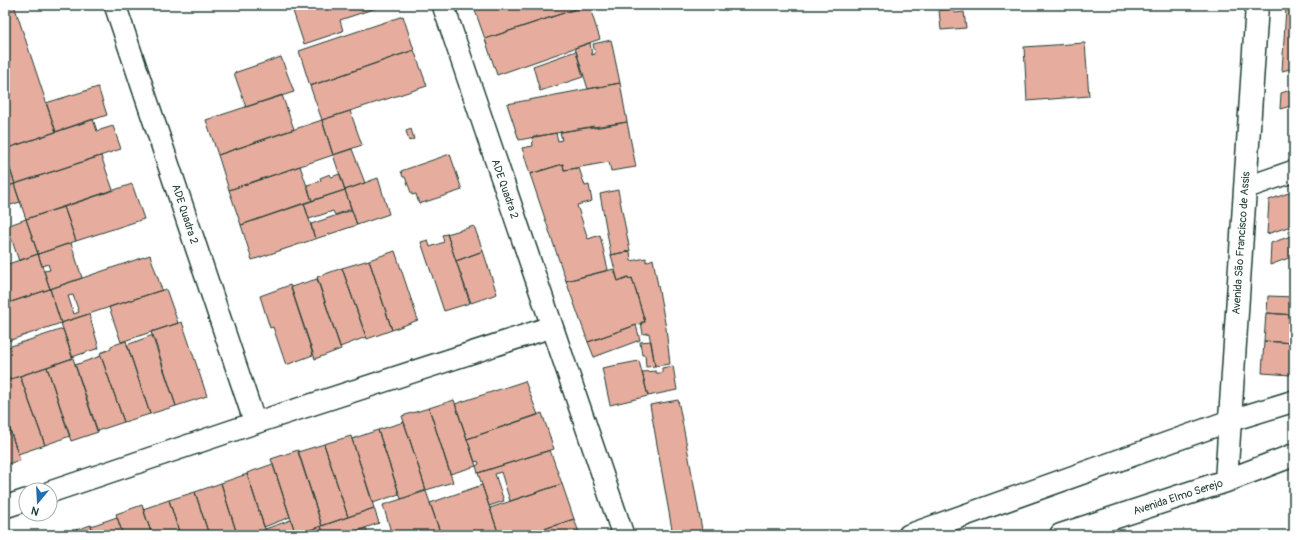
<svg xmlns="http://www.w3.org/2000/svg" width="1299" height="540" viewBox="0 0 1299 540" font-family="Pangolin,sans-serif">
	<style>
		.building { fill: #e6ad9e; stroke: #1f3d34; fill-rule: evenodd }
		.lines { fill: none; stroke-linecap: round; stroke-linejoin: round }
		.street-casing { stroke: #1f3d34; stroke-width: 24 }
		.secondary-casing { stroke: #1f3d34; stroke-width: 25 }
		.street { stroke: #fff; stroke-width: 21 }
		.secondary { stroke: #fff; stroke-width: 22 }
		.labels { text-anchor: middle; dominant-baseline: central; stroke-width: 3.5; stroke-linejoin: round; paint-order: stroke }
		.street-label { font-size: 11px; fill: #1f3d34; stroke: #fff }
	</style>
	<rect width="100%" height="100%" fill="#fff"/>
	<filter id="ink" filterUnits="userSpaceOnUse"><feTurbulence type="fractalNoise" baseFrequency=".025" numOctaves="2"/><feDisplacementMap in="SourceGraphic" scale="8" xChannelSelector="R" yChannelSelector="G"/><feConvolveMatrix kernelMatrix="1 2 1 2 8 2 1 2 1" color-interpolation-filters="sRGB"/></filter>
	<g filter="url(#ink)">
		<!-- building -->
		<path class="building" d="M5 5H14L56 132 5 149Z
			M291 5H385L340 20 343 31 304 44Z
			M473 5H588L485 39Z
			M588 5H589L600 39 497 75 485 39Z
			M1294 5V68L1282 71 1286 8Z
			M954 9 955 13 964 12 966 28 941 30 939 10Z
			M403 16 414 50 310 86 299 51Z
			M611 40 620 83 588 89 575 48 590 43 592 55 595 54 593 44Z
			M1085 43 1089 96 1027 101 1024 47Z
			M414 50 427 86 322 120 310 86Z
			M576 51 583 77 540 91 533 66Z
			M281 57 294 92 246 107 234 73Z
			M620 83 627 122 594 128V126L519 140 507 104Z
			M98 87 107 115 56 132 46 103Z
			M1294 89V105L1280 109 1281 93Z
			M282 95 294 129 218 155 206 120Z
			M350 111 362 145 333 155 322 120Z
			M93 119 97 131 113 126 121 149 15 184 5 154V149Z
			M322 120 333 155 229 190 218 155Z
			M627 122 636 167 611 171 609 162 564 170 563 164 530 174 522 148 533 146 532 137 556 133 558 141 562 140 560 132Z
			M411 129 414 139 409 141 406 131Z
			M352 149 365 183 345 190 333 155Z
			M5 154 15 184 5 187Z
			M450 154 462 190 419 204 416 194 412 195 405 177H403L401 171Z
			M101 156 113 190 26 219 14 184Z
			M563 164 564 170 579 168 585 186 589 185 592 201 577 205 588 239 600 235 608 270 566 281 530 174Z
			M300 166 312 201 241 225 229 190Z
			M330 174 331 177 340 174 345 190 312 201 307 185 321 181 320 178Z
			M378 178 389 214 357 225 345 190Z
			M14 184 20 202 5 207V187Z
			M132 184 144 219 76 241 64 207Z
			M345 190 351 209 335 215 333 211 309 219 304 203Z
			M618 190 630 251 611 255 600 194Z
			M1294 191V225L1267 234 1269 200Z
			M304 203 315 239 252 260 241 225Z
			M64 207 76 241 38 254 26 219Z
			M352 210 357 225 315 239 311 224Z
			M5 213 9 225 5 226Z
			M26 219 38 254 19 261 7 226Z
			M474 226 483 251 456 261 447 234Z
			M447 234 470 303 444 311 421 242 428 240 430 247 444 242 442 235Z
			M1294 235V256L1270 265 1271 243Z
			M71 243 82 278 50 289 44 271 50 270 48 264 42 266 38 254Z
			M395 251 418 320 392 330 369 260Z
			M483 251 497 294 471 303 456 261Z
			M630 251 631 261 646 258V262L653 259 666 328 670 364 655 366 649 333 643 334 641 322H645L632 278 629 279 628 277 618 281 611 255Z
			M38 254 50 289 5 304V265Z
			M150 255 162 290 61 323 50 289ZM73 295 79 312 74 314 68 296Z
			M369 260 392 330 367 339 342 268Z
			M342 268 366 337 340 347 317 277Z
			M614 269 618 281 628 277 629 279 632 278 645 322 588 342 566 281Z
			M317 279 341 349 315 359 291 287Z
			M290 285 313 355 286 365 273 327 270 328 260 296Z
			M50 289 61 323 5 342V304Z
			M166 289 178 323 121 342 109 307Z
			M1268 296 1294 297V315L1267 313Z
			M1266 313 1294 315 1293 343 1264 341Z
			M89 314 99 348 72 357 61 323Z
			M182 322 207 396 176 406 151 332Z
			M636 325 640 340 594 357 588 342Z
			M63 329 73 358 5 381V348Z
			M153 335 176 406 150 414 127 345Z
			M1294 337V374L1291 375 1293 343Z
			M126 341 150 414 124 422 100 353 111 349V346Z
			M651 341 655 366 646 367 645 355H642L640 342Z
			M1264 341 1293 343 1291 375 1262 373Z
			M101 356 124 422 97 431 75 365Z
			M73 358 98 432 71 441 47 367Z
			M639 361 648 396 610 405 602 368Z
			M673 366 677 390 648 396 642 372 656 371V373H662V368Z
			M47 367 70 436 45 445 20 376Z
			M20 376 45 445 18 454 5 415V381Z
			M525 381 538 415 467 439 455 404Z
			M454 400 476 466 450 474 429 408Z
			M678 400 685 436 703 535H673L650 405Z
			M429 408 453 482 426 490 402 416Z
			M542 413 554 449 478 473 476 466 479 464 478 461 475 462 467 439Z
			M5 415 20 460 5 465Z
			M404 422 426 490 401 499 378 430Z
			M378 430 399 494 373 503 352 439Z
			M351 436 374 508 348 517 324 444Z
			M324 444 348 517 322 526 298 452Z
			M298 450 322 526 296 535 271 459Z
			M550 450 562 484 510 501 501 472 495 474 504 501 489 506 478 473Z
			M273 464 290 517 264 527 247 473Z
			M247 474 265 529 267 535H238L236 531 221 483Z
			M221 483 236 531 222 535H209L195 492Z
			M562 484 574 519 526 535H499L490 508Z
			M482 485 499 535H441L430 503Z
			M426 491 441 535H392L383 505Z
			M195 492 209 535H180L169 500Z
			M169 500 180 535H152L143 509Z
			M142 505 152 535H123L116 514Z
			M374 508 379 523 345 535H324L321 526Z
			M117 517 123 535H94L91 526Z
			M574 519 580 535H540L542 534 538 531Z
			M291 520 296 535H267L265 529Z
			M91 525 94 535H61Z
			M321 526 324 535H296H297Z
			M366 528 368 535H345Z
			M236 531 238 535H222Z"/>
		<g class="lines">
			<defs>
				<path id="street" d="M115 5 255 423
					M443 5 623 535
					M1245 188 1294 171
					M50 492 255 423 551 327
					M5 507 26 500
					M909 535 1229 421 1294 401"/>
				<path id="secondary" d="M1226 481 1257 5
					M1061 535 1226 481 1294 455"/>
			</defs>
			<!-- street casing -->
			<use href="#street" class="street-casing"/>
			<!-- secondary casing -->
			<use href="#secondary" class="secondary-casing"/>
			<!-- street -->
			<use href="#street" class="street"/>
			<!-- secondary -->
			<use href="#secondary" class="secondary"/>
		</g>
	</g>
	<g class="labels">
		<!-- street labels -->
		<g class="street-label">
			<text transform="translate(505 189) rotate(71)">ADE Quadra 2</text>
			<text transform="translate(185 214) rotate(72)">ADE Quadra 2</text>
			<text transform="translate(1241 243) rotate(-86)">Avenida São Francisco de Assis</text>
			<text transform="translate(1178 497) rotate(-18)">Avenida Elmo Serejo</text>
		</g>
	</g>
	<!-- margin -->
	<rect width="1299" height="540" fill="none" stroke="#fff" stroke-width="20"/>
	<rect x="10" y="10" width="1279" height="520" fill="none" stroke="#1f3d34" stroke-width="1.5" filter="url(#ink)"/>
	<!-- north arrow -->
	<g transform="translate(38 502) rotate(198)"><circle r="19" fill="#ffffff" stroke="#a5b1ae"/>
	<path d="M0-3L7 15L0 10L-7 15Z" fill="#1f6fb2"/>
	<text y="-6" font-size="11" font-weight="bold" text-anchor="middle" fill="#1f3d34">N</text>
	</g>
</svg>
